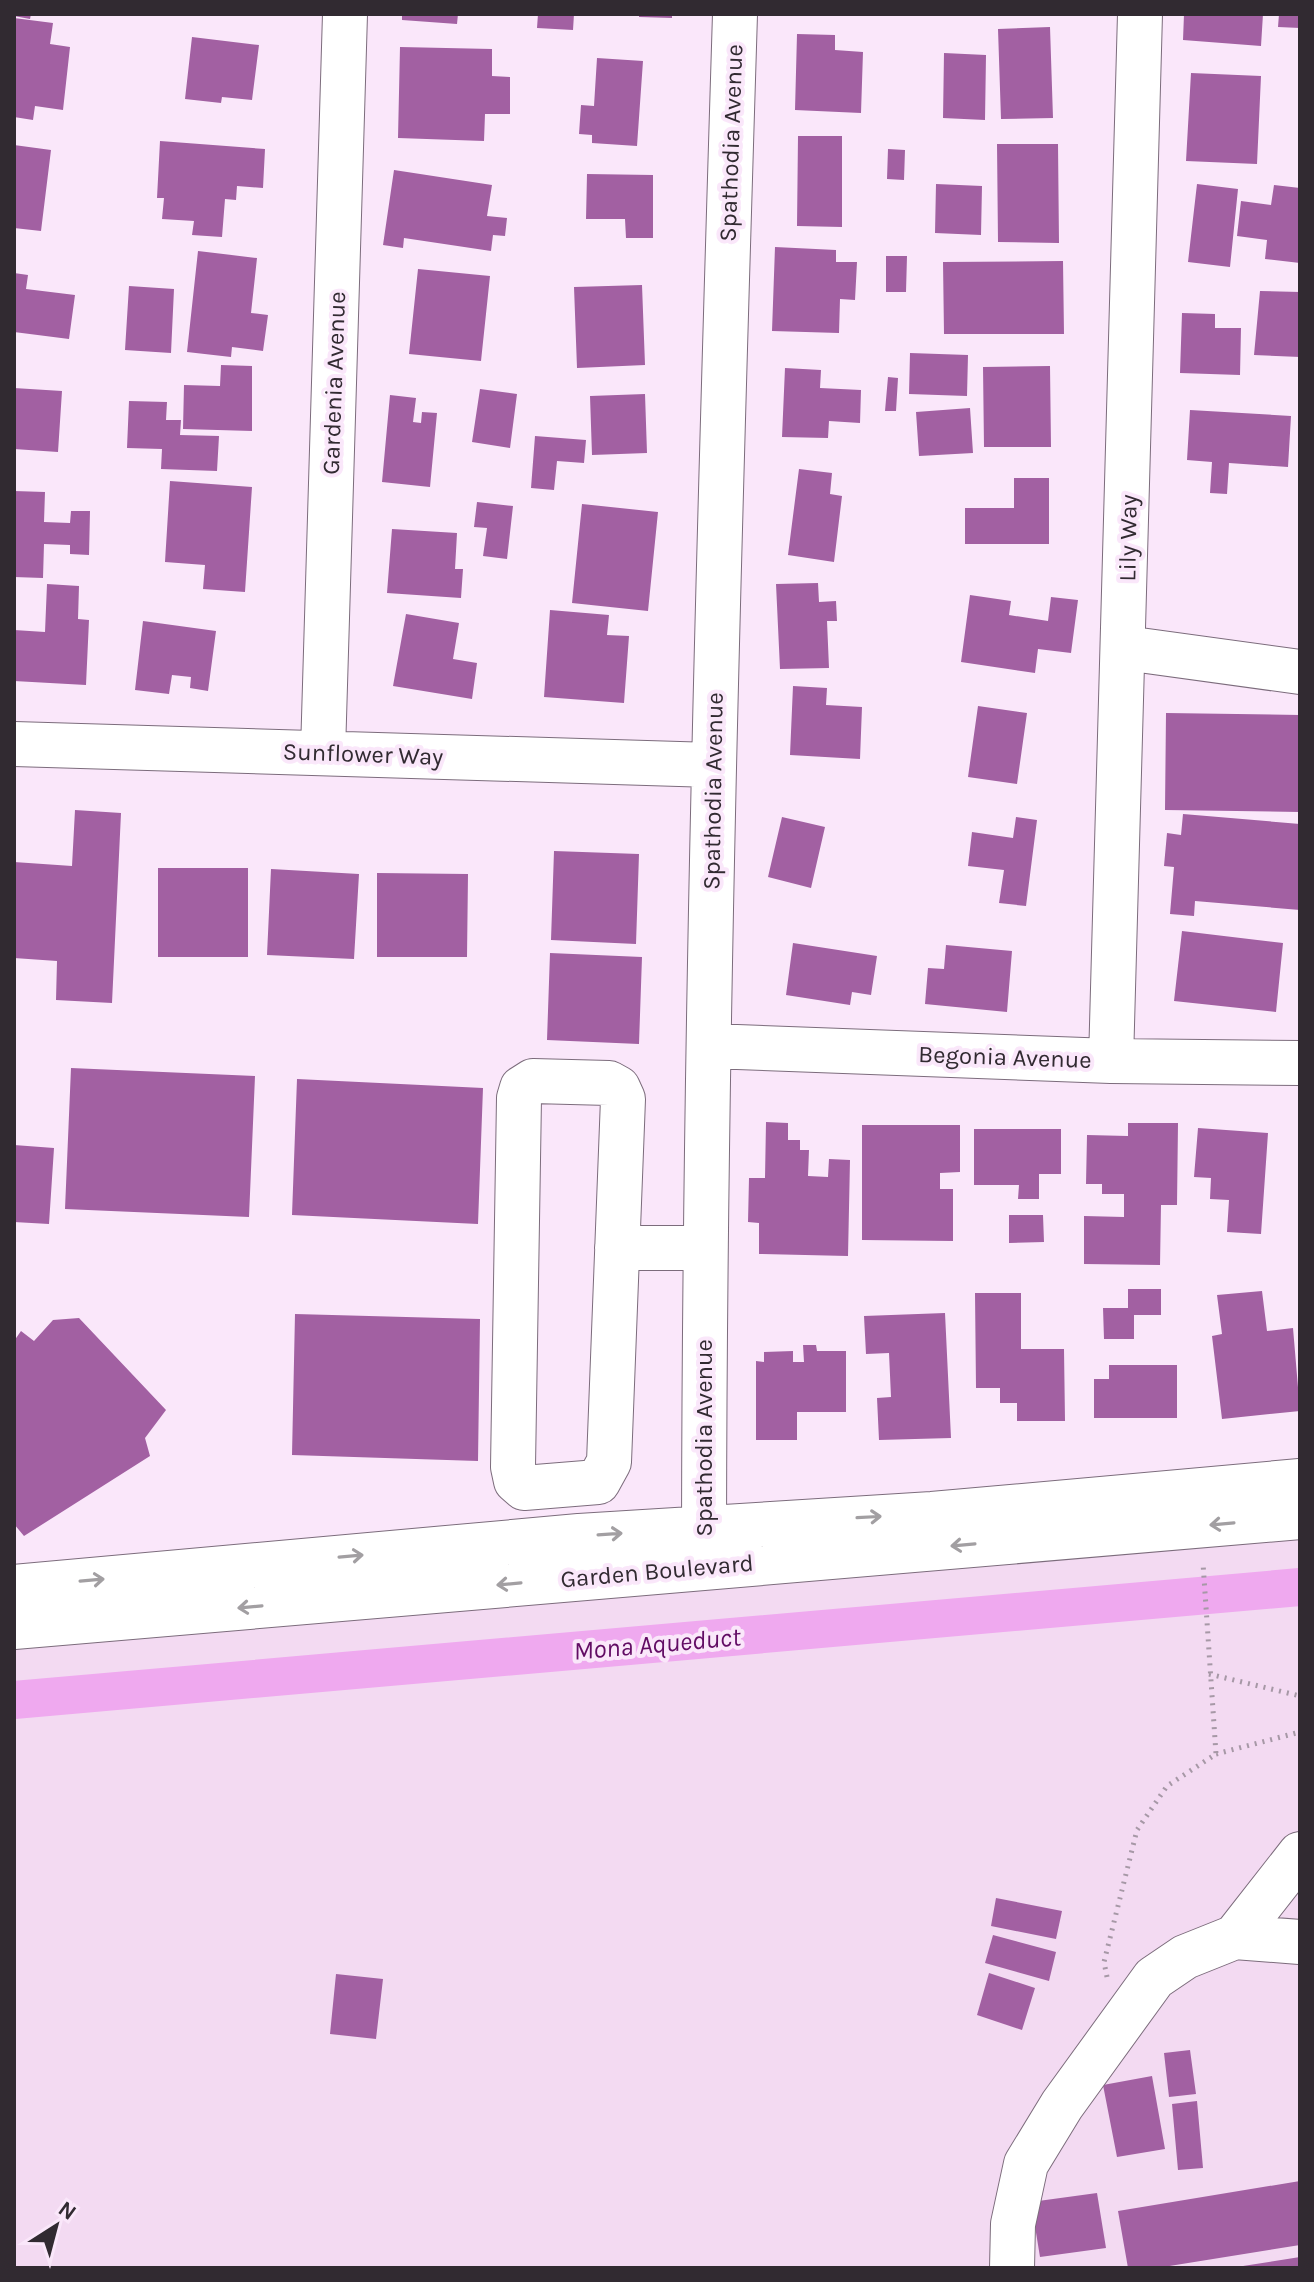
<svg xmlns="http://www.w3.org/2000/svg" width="1314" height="2282" viewBox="0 0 1314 2282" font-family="Karla,sans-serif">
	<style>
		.built { fill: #f3daf2 }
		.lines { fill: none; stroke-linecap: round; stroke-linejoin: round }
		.canal { stroke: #efa9ef; stroke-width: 38 }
		.building { fill: #a260a2 }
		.minor-casing { stroke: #7c6c7c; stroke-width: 46 }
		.path { stroke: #a698a6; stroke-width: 5; stroke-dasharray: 2 6; stroke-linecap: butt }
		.minor { stroke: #fff; stroke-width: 44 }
		.oneway { stroke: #a29fa2 }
		.labels { text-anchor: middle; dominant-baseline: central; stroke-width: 8; stroke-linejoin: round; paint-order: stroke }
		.street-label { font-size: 24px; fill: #312a31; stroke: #fae7fa }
		.water-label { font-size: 26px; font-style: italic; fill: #620c64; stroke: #fae7fa }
	</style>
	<rect width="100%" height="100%" fill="#fae7fa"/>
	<!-- built -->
	<path class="built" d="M1300 1520V2268H14V1629Z"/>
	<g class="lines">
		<!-- canal -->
		<path class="canal" d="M14 1700 1300 1587"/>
	</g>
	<!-- building -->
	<path class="building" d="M14 14H31L30 19 14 16Z
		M402 14H458L457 24 402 20Z
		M538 14H574L573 30 537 28Z
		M639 14H672V18L639 17Z
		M1184 14H1263L1261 46 1183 40Z
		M1279 14H1300V28L1278 27Z
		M14 18 53 23 50 44 70 47 63 110 35 106 33 120 14 117Z
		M1050 27 1053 118 1001 119 998 29Z
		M797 34 835 35V50L863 52 861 113 795 110Z
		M192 37 259 45 252 100 222 97 221 103 185 99Z
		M400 47 492 49V76L510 77V114H485L484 141 398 138Z
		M944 53 986 55 985 120 943 118Z
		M597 58 643 61 637 146 592 143V135L579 134 581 105 594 106Z
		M1191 73 1261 76 1257 164 1186 161Z
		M798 136H842V227L797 226Z
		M160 141 265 149 263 188 237 186 236 200 225 199 222 237 192 235 194 221 162 219 164 198H157Z
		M997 144H1058L1059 243 998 242Z
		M14 145 51 150 41 231 14 228Z
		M888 149 905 150 904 180 887 179Z
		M394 170 492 185 487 216 507 218 505 236 493 235 491 251 404 238 403 248 383 245Z
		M587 174 653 175V238H626L625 219H586Z
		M936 184 982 186 981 235 935 233Z
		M1197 184 1238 189 1230 267 1188 262Z
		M1274 185 1300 188V263L1265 259 1267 240 1237 236 1241 201 1271 205Z
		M775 247 836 250V262H857L855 300 840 299 839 333 772 331Z
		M198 251 257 258 251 313 268 315 263 351 232 347 231 357 187 352Z
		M886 256H907L906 292H886Z
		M1063 261 1064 334H944L943 262Z
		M418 269 490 276 481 361 409 354Z
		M14 273 28 275 26 289 75 295 69 339 14 332Z
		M642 285 645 365 577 368 574 287Z
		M129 286 174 289 171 353 125 350Z
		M1260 291 1300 292V357L1254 355Z
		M1182 313 1215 314V328H1241L1240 375 1180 373Z
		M910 353 968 355 967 396 909 394Z
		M221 365 252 366V431L183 429 184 385 220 386Z
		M1050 366 1051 447H984L983 367Z
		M785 368 821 370 820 388 861 390 860 423 829 421 828 438 782 437Z
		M888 377 898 378 896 411H885Z
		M14 388 62 391 58 452 14 449Z
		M480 389 517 394 510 448 472 442Z
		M645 394 647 453 592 455 590 396Z
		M390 395 416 398 413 422 421 423 422 412 437 413 430 487 382 482Z
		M129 401 167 402 166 420H181L180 435 219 436 217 471 161 469 162 449 127 448Z
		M970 408 973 453 919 456 916 412Z
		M1190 410 1291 416 1288 467 1229 463 1227 494 1210 493 1212 462 1187 460Z
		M535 436 586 440 584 463 557 461 554 490 531 488Z
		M799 469 832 473 830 494 842 496 834 562 788 555Z
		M1014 478H1049V544H965V508H1014Z
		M170 481 252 487 245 592 203 589 205 565 165 562Z
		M14 491 45 492 44 522 70 523 71 511H90L89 555 70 554V545L44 544 43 578 14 577Z
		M477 502 513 506 507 559 483 556 487 528 474 527Z
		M582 504 658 512 648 611 572 603Z
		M392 529 457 533 455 569H463L461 598 387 593Z
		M818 583 819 602 836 601 837 621H827L829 668 780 669 776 584Z
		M47 584 79 586 78 619 89 620 86 685 14 681V630L45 632Z
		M970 595 1011 601 1009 615 1048 621 1051 597 1078 600 1071 653 1038 649 1035 673 961 662Z
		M550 610 609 615 607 635 629 636 624 703 544 697Z
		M406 614 459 623 453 659 477 663 472 699 393 686Z
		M143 621 216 631 208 691 190 688 191 677 172 675 169 694 135 690Z
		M793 686 827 688 826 705 862 707 860 759 790 755Z
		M978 706 1027 713 1017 784 968 777Z
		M1166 713 1300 715V812L1165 810Z
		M75 810 121 813 112 1003 56 1000 57 961 14 958V862L72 866Z
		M1183 814 1300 824V910L1195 901 1194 916 1170 914 1174 867 1164 866 1167 833 1181 835Z
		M782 817 825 827 811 888 768 877Z
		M1016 817 1037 820 1026 906 999 903 1004 870 968 866 972 832 1013 838Z
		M554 851 639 854 636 944 551 940Z
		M158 868H248V957H158Z
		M271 869 359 874 354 959 267 955Z
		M377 873 468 874 467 957H377Z
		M1182 931 1283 943 1276 1012 1174 1001Z
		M793 943 877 956 871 995 852 992 850 1005 786 995Z
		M946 945 1012 951 1007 1012 925 1004 928 968 944 969Z
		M550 953 642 957 639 1044 547 1040Z
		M71 1068 255 1076 249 1217 65 1209Z
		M297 1079 483 1088 478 1224 292 1215Z
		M766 1122 788 1123V1140H800V1150H809L808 1176 828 1177 829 1159 850 1160 848 1256 759 1254V1223L748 1222 749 1178H765Z
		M1128 1123H1178L1177 1205H1161L1160 1265 1084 1264V1216L1124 1217V1194H1102V1184H1086L1087 1135 1128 1136Z
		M862 1125H960V1172L940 1173V1189H953V1241L862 1240Z
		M1198 1128 1268 1133 1261 1234 1227 1232 1229 1200 1210 1199 1211 1178 1194 1177Z
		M974 1129H1061V1174H1039V1199H1018L1019 1185H974Z
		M14 1145 54 1148 49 1224 14 1222Z
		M1009 1215H1043L1044 1242 1009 1243Z
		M1128 1289H1161V1315H1134V1339H1104L1103 1308H1128Z
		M1262 1291 1267 1331 1293 1328 1300 1411 1222 1419 1212 1336 1222 1334 1217 1295Z
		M975 1293H1021V1349H1064L1065 1421H1017V1403H1000V1388H976Z
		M945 1313 951 1438 879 1440 877 1398 891 1397 889 1353 866 1354 864 1316Z
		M295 1314 480 1319 478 1461 292 1455Z
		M79 1318 166 1410 145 1438 150 1456 24 1536 14 1524V1341L21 1331 34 1341 53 1320Z
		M803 1345H816L817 1351H846V1412H797V1440H756V1361L764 1362V1352L793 1351V1362H804Z
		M1109 1365H1177V1418H1094V1379H1109Z
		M996 1898 1062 1911 1056 1939 991 1926Z
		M993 1935 1056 1952 1049 1981 985 1963Z
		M989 1973 1035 1988 1022 2030 977 2015Z
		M336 1974 383 1979 376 2039 330 2034Z
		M1190 2050 1196 2094 1169 2097 1164 2053Z
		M1152 2076 1165 2149 1117 2157 1103 2085Z
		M1197 2101 1203 2168 1178 2170 1172 2104Z
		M1300 2181V2245L1157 2268H1128L1118 2211Z
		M1097 2193 1106 2248 1040 2257 1031 2202Z
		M1300 2257V2268H1243V2266Z"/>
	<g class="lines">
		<defs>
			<path id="minor" d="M1125 648 1300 672
				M14 744 712 765
				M323 752 345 14
				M710 1046 1111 1061 1300 1063
				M1111 1061 1140 14
				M533 1081 609 1083 618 1088 623 1099 609 1462 598 1482 524 1488 516 1481 513 1467 519 1098 522 1088Z
				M617 1248H704
				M704 1567C704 1049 719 532 735 14
				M14 1587 579 1536 932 1514 1300 1481
				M14 1627 1300 1517
				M1235 1937 1300 1854
				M1012 2268 1013 2224 1026 2164 1062 2105 1154 1978 1185 1957 1235 1937 1300 1942"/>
		</defs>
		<!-- minor casing -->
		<use href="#minor" class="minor-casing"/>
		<!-- path -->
		<path class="path" d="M1209 1674 1300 1696
			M1216 1754 1300 1732
			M1107 1977 1104 1962 1137 1830 1167 1786 1216 1754 1203 1563"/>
		<!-- minor -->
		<use href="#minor" class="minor"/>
	</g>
	<!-- one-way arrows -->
	<defs><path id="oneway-shaft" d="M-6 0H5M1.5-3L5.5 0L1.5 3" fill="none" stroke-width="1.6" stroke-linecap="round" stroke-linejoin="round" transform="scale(2)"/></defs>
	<g class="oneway">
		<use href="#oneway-shaft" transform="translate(869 1517) rotate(-3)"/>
		<use href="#oneway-shaft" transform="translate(1222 1524) rotate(175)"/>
		<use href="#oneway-shaft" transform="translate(610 1534) rotate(-4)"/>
		<use href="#oneway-shaft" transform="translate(963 1545) rotate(175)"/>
		<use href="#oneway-shaft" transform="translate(351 1556) rotate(-5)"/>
		<use href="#oneway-shaft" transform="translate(92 1580) rotate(-5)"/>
		<use href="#oneway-shaft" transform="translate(509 1584) rotate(175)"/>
		<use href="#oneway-shaft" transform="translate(250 1607) rotate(175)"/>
	</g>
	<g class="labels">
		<!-- street labels -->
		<g class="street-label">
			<text transform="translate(731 143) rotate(-88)">Spathodia Avenue</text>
			<text transform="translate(334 383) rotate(-88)">Gardenia Avenue</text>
			<text transform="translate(1128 538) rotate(-89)">Lily Way</text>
			<text transform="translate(363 754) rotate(2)">Sunflower Way</text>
			<text transform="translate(713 791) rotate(-89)">Spathodia Avenue</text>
			<text transform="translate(1005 1057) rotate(2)">Begonia Avenue</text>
			<text transform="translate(704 1438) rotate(-90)">Spathodia Avenue</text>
			<text transform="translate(657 1571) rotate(-5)">Garden Boulevard</text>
		</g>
		<!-- water labels -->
		<g class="water-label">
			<text transform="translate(657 1644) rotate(-5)">Mona Aqueduct</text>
		</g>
	</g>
	<!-- border -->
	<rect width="1314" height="2282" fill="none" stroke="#312a31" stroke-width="32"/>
	<!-- north arrow -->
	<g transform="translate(56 2226) rotate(36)" stroke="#fae7fa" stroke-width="6" paint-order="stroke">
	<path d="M0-6L14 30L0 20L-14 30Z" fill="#312a31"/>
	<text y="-12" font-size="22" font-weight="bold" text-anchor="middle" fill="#312a31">N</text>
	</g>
</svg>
